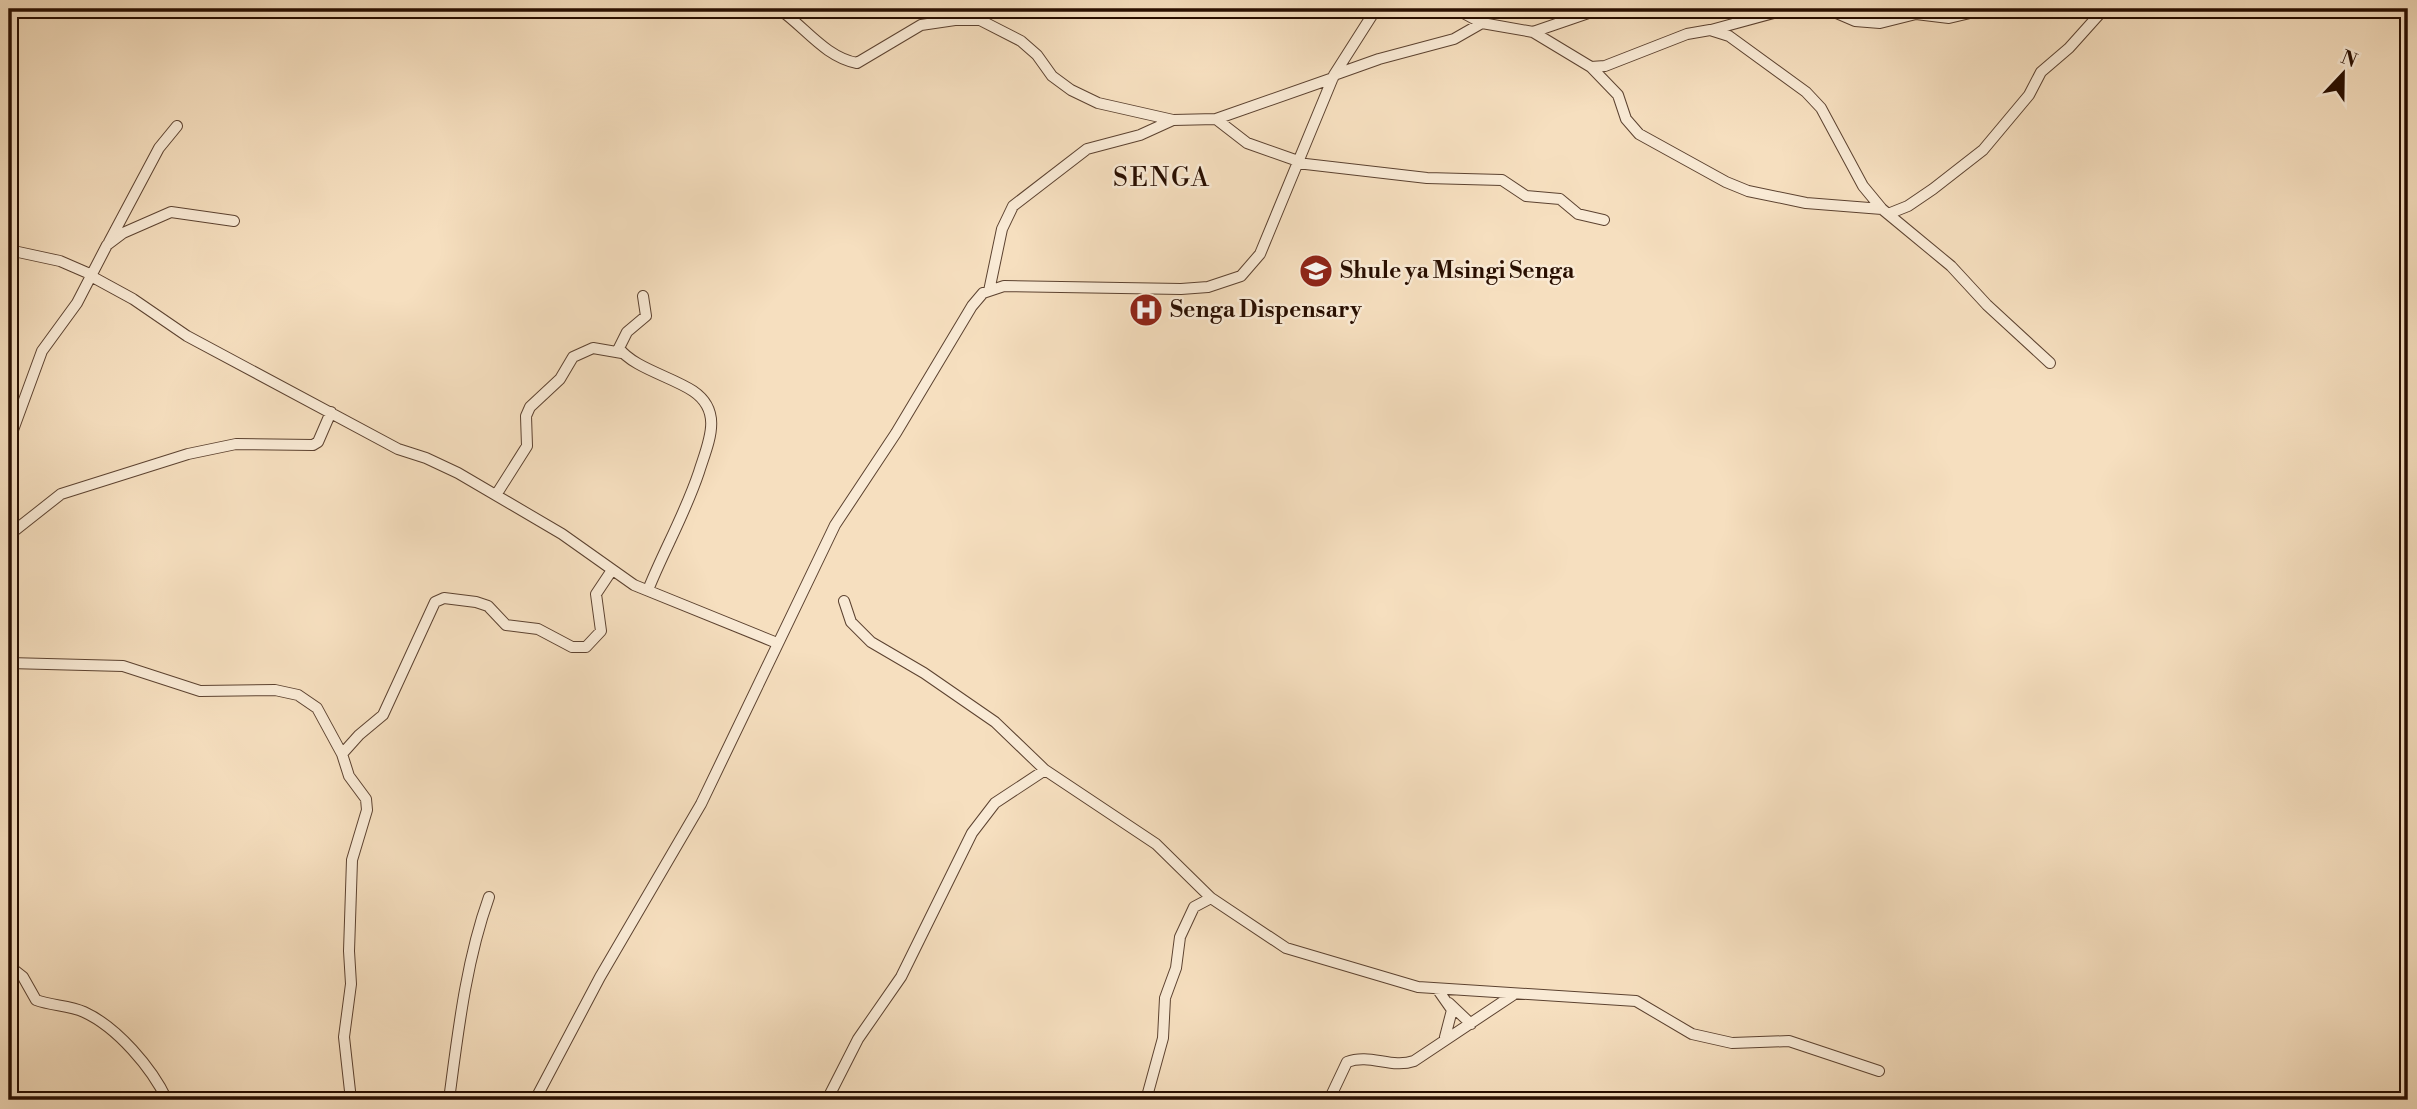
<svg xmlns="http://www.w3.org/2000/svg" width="2417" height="1109" viewBox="0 0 2417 1109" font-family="'Libre Bodoni',serif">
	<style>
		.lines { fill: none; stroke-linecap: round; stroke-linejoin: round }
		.minor-casing { stroke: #5c4230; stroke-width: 12 }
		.minor { stroke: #f9ead5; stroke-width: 10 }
		.labels { text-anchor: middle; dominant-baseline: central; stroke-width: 5; stroke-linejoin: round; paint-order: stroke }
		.poi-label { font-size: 23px; font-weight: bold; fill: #280e00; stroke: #f9ead5; text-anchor: start }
		.quarter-label { font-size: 26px; letter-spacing: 2px; fill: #280e00; stroke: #f9ead5 }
	</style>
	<rect width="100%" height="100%" fill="#f6dfbf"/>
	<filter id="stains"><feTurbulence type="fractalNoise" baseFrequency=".00286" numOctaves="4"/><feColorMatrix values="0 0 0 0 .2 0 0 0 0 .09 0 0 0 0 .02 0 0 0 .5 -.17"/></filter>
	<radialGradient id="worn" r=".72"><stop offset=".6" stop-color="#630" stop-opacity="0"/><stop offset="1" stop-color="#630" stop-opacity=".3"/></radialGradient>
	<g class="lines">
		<defs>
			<path id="minor" d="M779 9C805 27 825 57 857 63L921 25 955 20H980L1021 41 1037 55 1052 76 1071 90 1098 103 1173 120 1216 119 1333 78
				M1456 9 1482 23 1533 32 1591 67 1605 66 1687 34 1710 30 1729 36 1806 92 1821 108 1863 186 1882 209 1951 266 1987 305 2050 363
				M1732 9 1755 15
				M1827 9 1855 21 1880 23 1916 14 1949 18 1987 9
				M1711 30 1788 9
				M1533 32 1600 9
				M1591 67 1618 95 1626 119 1639 134 1726 182 1748 191 1806 203 1882 209
				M1334 75 1379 59 1454 39 1482 23 1486 9
				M1216 119 1247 143 1298 161
				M1297 163 1427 178 1502 180 1526 196 1560 199 1578 214 1604 220
				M1888 214 1908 206 1933 189 1983 150 2029 95 2041 72 2069 48 2104 9
				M109 242 159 148 177 126
				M9 250 60 261 90 274
				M89 275 133 299 187 336 398 449 426 458 458 473 562 534 634 585 777 643
				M989 291 1002 229 1013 206 1087 149 1140 135 1173 120
				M643 296 646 316 627 332 619 348C632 367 672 377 693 391 724 412 708 443 699 472 685 514 664 550 648 590
				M9 441 42 351 77 303 107 245 123 233 171 212 234 221
				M496 495 527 446 526 416 530 407 560 379 573 357 593 348 622 353
				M9 535 61 494 188 454 236 444 313 445 318 442 331 412
				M844 601 851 622 871 642 924 673 995 722 1045 770 1156 844 1211 898 1286 948 1418 987 1636 1001 1692 1034 1732 1043 1789 1041 1879 1071
				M9 663 123 666 200 691 275 690 298 695 317 708 342 754
				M9 966 23 977 36 1000C52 1006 69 1005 84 1012 117 1027 152 1068 167 1100
				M1438 990 1452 1010 1445 1037
				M1449 1003 1471 1024
				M351 1100 344 1037 351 984 349 951 352 860 367 810 366 799 349 776 342 754 359 735 383 715 435 602 444 598 476 602 488 606 506 625 538 629 572 647H586L601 631 596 594 612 570
				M449 1100C458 1032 466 961 489 897
				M535 1100 600 977 701 804 835 525 896 433 972 306 983 293 1004 286 1181 289 1208 287 1241 276 1260 254 1334 75 1376 9
				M827 1100 858 1039 901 977 972 833 995 803 1045 770
				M1146 1100 1163 1038 1165 998 1176 968 1180 937 1194 907 1211 898
				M1329 1100 1347 1062C1370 1053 1391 1069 1414 1061L1513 995"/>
		</defs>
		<!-- minor casing -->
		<use href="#minor" class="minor-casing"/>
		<!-- minor -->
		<use href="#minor" class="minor"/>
	</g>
	<!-- icons -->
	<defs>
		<symbol id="school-disc" viewBox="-11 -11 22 22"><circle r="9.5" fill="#8f2418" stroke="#f9ead5"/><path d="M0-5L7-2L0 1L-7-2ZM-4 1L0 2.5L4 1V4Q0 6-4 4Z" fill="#fff"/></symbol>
		<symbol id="hospital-disc" viewBox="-11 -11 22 22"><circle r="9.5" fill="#8f2418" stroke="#f9ead5"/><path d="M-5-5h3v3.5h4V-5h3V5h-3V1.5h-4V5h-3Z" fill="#fff"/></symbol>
	</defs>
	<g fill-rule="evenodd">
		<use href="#school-disc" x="1297" y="252" width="38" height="38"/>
		<use href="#hospital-disc" x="1127" y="291" width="38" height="38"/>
	</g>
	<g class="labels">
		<!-- poi labels -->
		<g class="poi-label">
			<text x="1340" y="271">Shule ya Msingi Senga</text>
			<text x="1170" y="310">Senga Dispensary</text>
		</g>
		<!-- quarter labels -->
		<g class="quarter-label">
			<text x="1162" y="178">SENGA</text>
		</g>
	</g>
	<!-- margin -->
	<rect width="2417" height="1109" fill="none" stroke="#f6dfbf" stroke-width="35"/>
	<rect x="10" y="10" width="2396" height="1088" fill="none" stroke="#280e00" stroke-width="3.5"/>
	<rect x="18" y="18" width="2382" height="1074" fill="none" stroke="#280e00" stroke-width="2"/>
	<!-- north arrow -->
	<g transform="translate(2343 74) rotate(22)" stroke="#f9ead5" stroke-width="5" paint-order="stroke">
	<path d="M0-5L12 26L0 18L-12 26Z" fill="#280e00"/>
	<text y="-10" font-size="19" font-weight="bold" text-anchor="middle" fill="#280e00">N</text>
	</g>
	<rect width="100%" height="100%" filter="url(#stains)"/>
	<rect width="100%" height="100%" fill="url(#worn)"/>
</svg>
